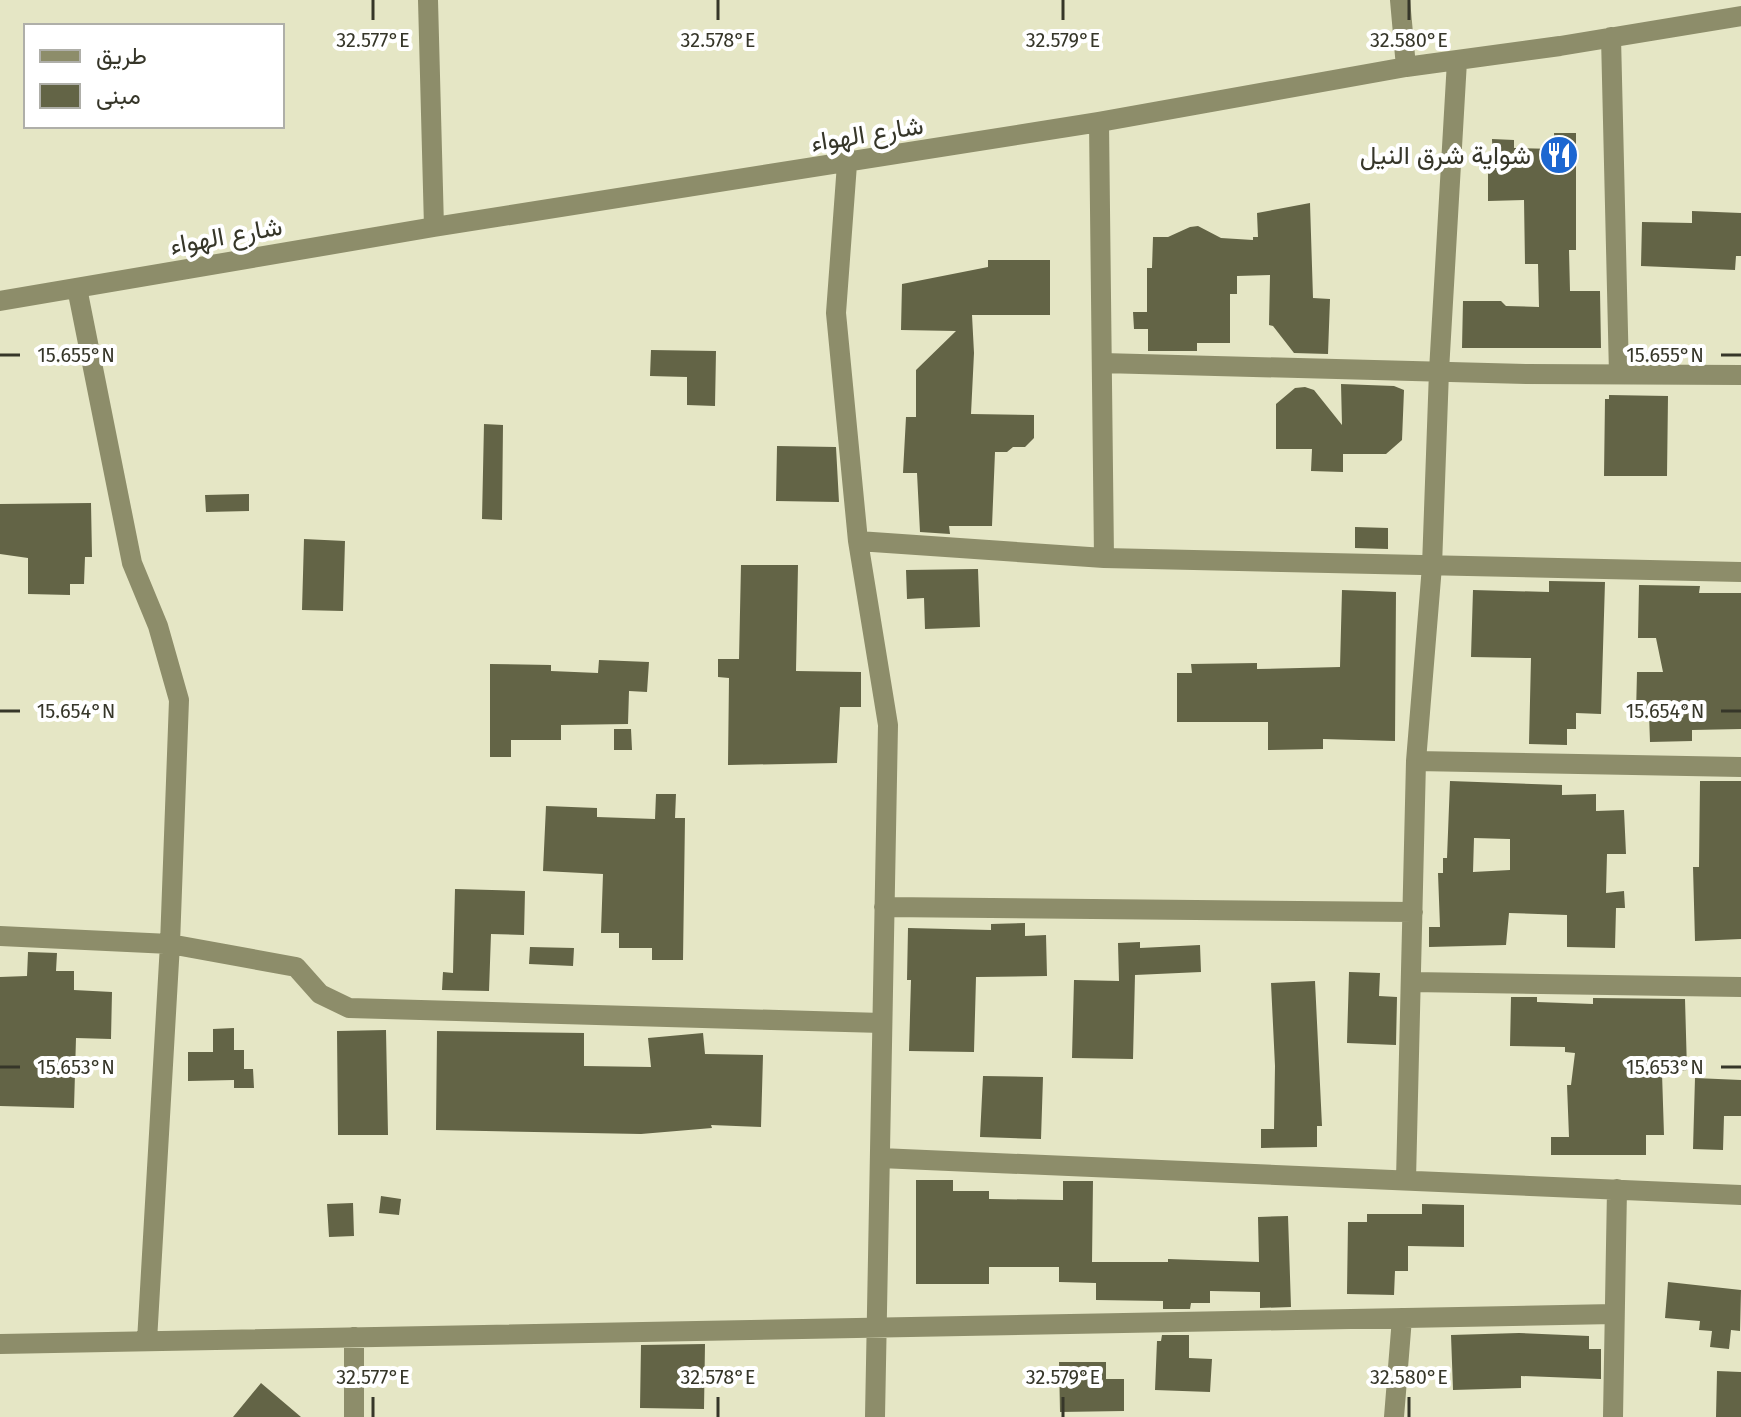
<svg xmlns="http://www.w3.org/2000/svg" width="1741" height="1417" viewBox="0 0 1741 1417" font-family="'Fira Sans',Vazirmatn,sans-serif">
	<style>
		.building { fill: #636446; fill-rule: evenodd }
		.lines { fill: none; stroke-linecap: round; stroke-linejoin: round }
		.minor { stroke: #8d8d6a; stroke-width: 20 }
		.ticks { fill: none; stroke: #363629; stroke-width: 3 }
		.labels { text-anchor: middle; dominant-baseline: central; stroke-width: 8; stroke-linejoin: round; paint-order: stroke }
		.street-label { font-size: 26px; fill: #363629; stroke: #fff }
		.poi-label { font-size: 26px; fill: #363629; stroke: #fff; text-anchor: end }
		.ticks-label { font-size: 20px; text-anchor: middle; fill: #363629; stroke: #fff; stroke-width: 8; stroke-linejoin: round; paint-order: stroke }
	</style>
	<rect width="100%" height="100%" fill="#e5e6c5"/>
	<!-- building -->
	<path class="building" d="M1554 133H1576V250H1569L1570 291H1600L1601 348H1462L1463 301H1501L1506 306 1539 307 1538 264H1525L1524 200 1488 201V171H1493L1492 139 1514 140V148L1555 149Z
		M1310 203 1313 298 1330 299 1328 354 1294 353 1273 326 1269 325 1270 275 1237 276V294H1230V343H1197V351H1148V329H1134L1133 312H1147V268H1152L1153 237H1168L1190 227 1198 226 1221 238 1253 240V237H1258L1257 213Z
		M1692 211 1741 213V256H1736L1735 270 1641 266 1642 222 1692 223Z
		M988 260H1050V315H972L974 353 971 414 1034 415V438L1025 447H1013L1007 452H995L992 526H949L950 534 920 532 917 473H903L906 417H916V370L956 331 901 330 902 284 988 267Z
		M651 350 716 351 715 406 687 405V377L650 376Z
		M1341 384 1394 386 1404 390 1402 440 1386 454H1343V472L1311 471 1312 449H1276V404L1295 388 1305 387 1314 390 1342 425Z
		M1609 395 1668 396 1667 476H1604L1605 399H1609Z
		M484 424 503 425 502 520 482 519Z
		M777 446 836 447 839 502 776 501Z
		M249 494V511L206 512 205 495Z
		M91 503 92 557H85L84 584H70V595L28 594V558L0 554V504Z
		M1355 527 1388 528V549L1355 548Z
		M304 539 345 541 343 611 302 610Z
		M741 565H798L796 671 861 672V707H840L837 763 728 765 729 678 718 677V659H739Z
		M978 569 980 627 925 629 924 598 907 599 906 570Z
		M1549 581 1605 582 1601 714 1576 713V729H1567V745L1529 744 1531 658 1471 657 1473 590 1549 592Z
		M1639 585 1700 586 1699 593H1741V729L1692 730V741L1650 742 1649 714H1636L1637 672H1663L1656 638H1638Z
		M1342 590 1396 592 1395 741 1323 739V749L1268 750V722H1177V673H1192L1191 664 1257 663V669L1340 667Z
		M599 660 649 662 647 692 629 691 628 724 561 725V740H511V757H490V664L551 665V671L598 673Z
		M614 729H631L632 750H614Z
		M1450 781 1562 785V795L1596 794V811L1624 810 1626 854H1607L1606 893 1624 891 1625 908H1616L1615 948 1567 947V915L1509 913 1506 945 1429 947V927H1440L1438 873H1443V858H1447ZM1474 838 1510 839V870L1473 872Z
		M1700 781H1741V939L1695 941 1693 867H1699Z
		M656 794H676L675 818H685L683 960H652V948H619V933H601L603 874 543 871 546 806 597 808V817L655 819Z
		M455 889 525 891 524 935 491 934 489 991 442 990 443 972 453 973Z
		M1025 923V936L1046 935 1047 976 976 977 974 1052 909 1051 911 980H907L908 928 991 930V924Z
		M1140 942V948L1200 945 1201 972 1135 975 1133 1059 1072 1058 1074 980 1119 981 1118 943Z
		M530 947 574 948 573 966 529 964Z
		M28 952 57 953 56 971H74V990L112 992 111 1039 76 1038 74 1108 0 1106V977L27 976Z
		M1349 972 1380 973 1379 996 1397 997 1396 1045 1347 1043Z
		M1315 981 1322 1126H1317V1147L1261 1148V1129H1274L1275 1066 1271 983Z
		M1511 997H1537V1002L1593 1004V998L1685 999 1687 1070 1662 1073 1664 1135H1646V1155H1551V1137H1569L1567 1085H1571L1575 1053 1565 1052V1047L1510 1046Z
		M234 1028V1050H244V1069H253L254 1088H234V1080L188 1081V1052H213V1029Z
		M386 1030 388 1135H338L337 1031Z
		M437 1031 584 1033V1066L651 1067 648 1038 703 1033 705 1054 763 1055 761 1127 711 1125 712 1128 641 1134 436 1130Z
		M983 1076 1043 1077 1041 1139 980 1137Z
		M1695 1078 1741 1080V1116H1724L1723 1150 1693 1149Z
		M916 1180H953V1191H989V1199L1063 1200V1181H1093L1092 1262H1168V1259L1259 1262 1258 1217 1288 1216 1291 1307 1260 1308V1292L1210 1291V1303H1191L1190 1309H1163V1301L1096 1300V1283L1059 1282V1267H989V1284H916Z
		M381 1196 401 1199 399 1215 379 1213Z
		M353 1203 354 1236 329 1237 327 1204Z
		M1422 1204 1464 1205V1247L1408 1246V1271H1395L1394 1295 1347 1294 1348 1222H1367V1214H1422Z
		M1668 1282 1741 1290 1740 1331 1731 1330 1729 1349 1710 1347 1712 1331 1699 1330 1700 1321 1665 1318Z
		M1519 1333 1589 1336V1349H1601V1379L1521 1376V1388L1453 1390 1451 1335Z
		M1162 1335H1189V1358L1212 1359 1210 1392 1155 1390 1157 1341H1161Z
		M705 1344 704 1409 640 1408 641 1345Z
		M1059 1362H1106V1379H1124V1411L1060 1412Z
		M1717 1371 1741 1372V1417H1716Z
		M261 1383 301 1417H233Z"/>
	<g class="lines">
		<!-- minor -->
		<path class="minor" d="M428 0 434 227
			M1400 0 1406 67
			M1611 37 1619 374
			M1099 122 1104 558
			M847 164 836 313 858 541 888 725 875 1417
			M77 288 132 563 158 626 179 700 170 944 147 1341
			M0 301 434 227 1099 122 1406 67 1560 46 1741 16
			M1102 363 1526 374 1741 375
			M858 541 1104 558 1741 572
			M1416 761 1741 767
			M884 907 1413 912
			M0 936 170 944 296 967 320 994 349 1008 882 1023
			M1411 982 1741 987
			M880 1158 1741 1195
			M1406 1180 1416 761 1432 566 1439 371 1457 61
			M354 1337V1417
			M0 1344 1614 1314
			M1394 1417 1402 1318
			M1613 1417 1617 1189"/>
	</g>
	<!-- ticks -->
	<path class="ticks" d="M373 0V20M718 0V20M1063 0V20M1409 0V20M0 355H20M1721 355H1741M0 711H20M1721 711H1741M0 1067H20M1721 1067H1741M373 1397V1417M718 1397V1417M1063 1397V1417M1409 1397V1417"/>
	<!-- icons -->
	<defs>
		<symbol id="restaurant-disc" viewBox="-11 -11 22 22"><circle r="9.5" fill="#1c67d1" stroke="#fff"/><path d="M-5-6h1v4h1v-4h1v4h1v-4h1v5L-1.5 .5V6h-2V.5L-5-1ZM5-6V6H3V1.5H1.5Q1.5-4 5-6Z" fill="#fff"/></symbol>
	</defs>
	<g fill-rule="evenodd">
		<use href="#restaurant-disc" x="1537" y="133" width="44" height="44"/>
	</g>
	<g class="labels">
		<!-- street labels -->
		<g class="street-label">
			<text transform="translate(867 134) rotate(-9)">شارع الهواء</text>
			<text transform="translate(226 236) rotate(-10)">شارع الهواء</text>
		</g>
		<!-- poi labels -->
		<g class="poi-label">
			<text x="1531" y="155">شواية شرق النيل</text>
		</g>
	</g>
	<g class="ticks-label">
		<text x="373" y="47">32.577°E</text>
		<text x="718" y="47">32.578°E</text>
		<text x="1063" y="47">32.579°E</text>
		<text x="1409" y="47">32.580°E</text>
		<text x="76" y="362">15.655°N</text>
		<text x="1665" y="362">15.655°N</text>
		<text x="76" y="718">15.654°N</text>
		<text x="1665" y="718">15.654°N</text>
		<text x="76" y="1074">15.653°N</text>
		<text x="1665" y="1074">15.653°N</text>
		<text x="373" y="1384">32.577°E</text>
		<text x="718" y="1384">32.578°E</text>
		<text x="1063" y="1384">32.579°E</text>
		<text x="1409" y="1384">32.580°E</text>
	</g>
	<!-- legend -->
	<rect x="24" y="24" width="260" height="104" fill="#ffffff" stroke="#afafa9" stroke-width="2"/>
	<rect x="40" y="50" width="40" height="12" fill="#8d8d6a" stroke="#afafa9" stroke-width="2"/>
	<text x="96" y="64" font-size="24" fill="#363629">طريق</text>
	<rect x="40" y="84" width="40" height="24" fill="#636446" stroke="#afafa9" stroke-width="2"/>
	<text x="96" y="104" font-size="24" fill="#363629">مبنى</text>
</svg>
